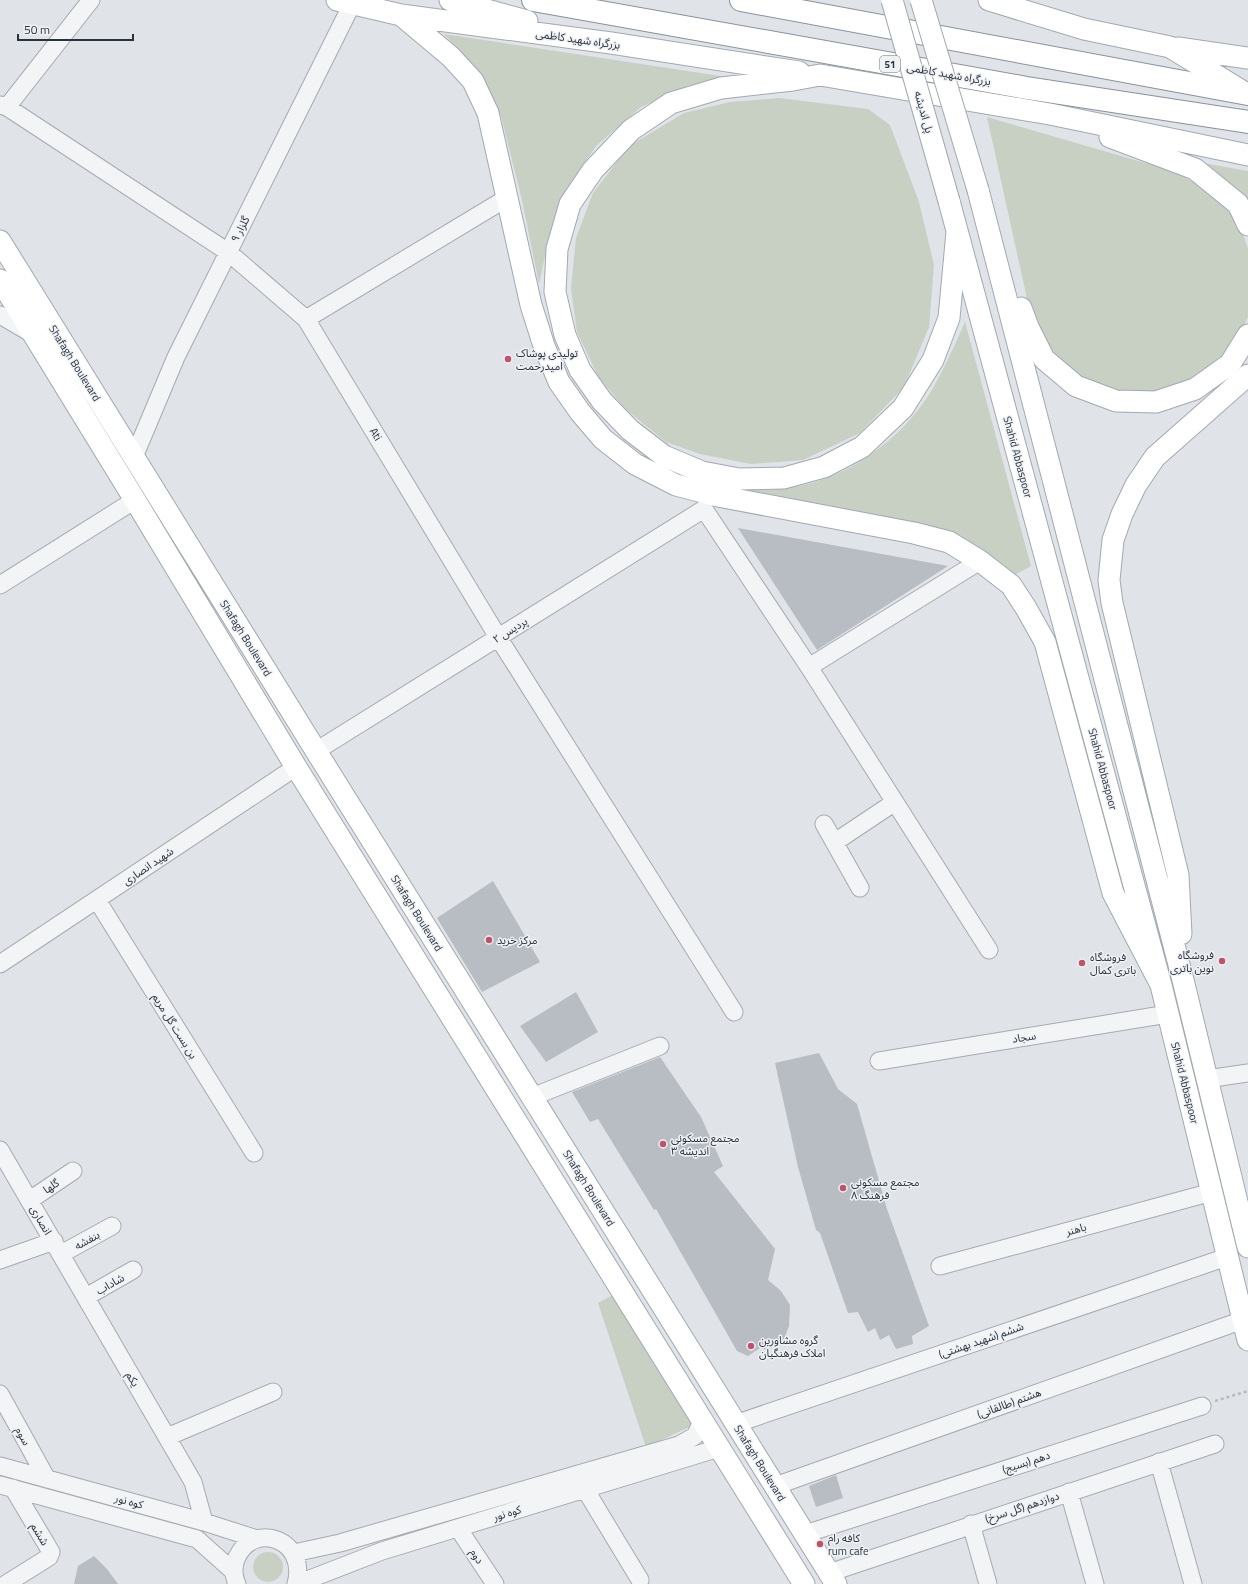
<svg xmlns="http://www.w3.org/2000/svg" width="1248" height="1584" viewBox="0 0 1248 1584" font-family="'Titillium Web','Noto Sans Arabic',sans-serif">
	<style>
		.green { fill: #c7d0c2 }
		.building { fill: #b8bdc3 }
		.lines { fill: none; stroke-linecap: round; stroke-linejoin: round }
		.minor-casing { stroke: #a6aab1; stroke-width: 19 }
		.major-casing { stroke: #a1a9b2; stroke-width: 23 }
		.highway-casing { stroke: #89929c; stroke-width: 24 }
		.path { stroke: #b6babe; stroke-width: 2.5; stroke-dasharray: 3 3; stroke-linecap: butt }
		.minor { stroke: #f2f4f6; stroke-width: 17 }
		.major { stroke: #fff; stroke-width: 21 }
		.highway { stroke: #fff; stroke-width: 22 }
		.major-bridge-casing { stroke: #a1a9b2; stroke-width: 23; stroke-linecap: butt }
		.major-bridge { stroke: #fff; stroke-width: 21 }
		.poi-dot { fill: #be536a; stroke: #eff2f5; stroke-width: 1.5 }
		.labels { text-anchor: middle; dominant-baseline: central; stroke-width: 3; stroke-linejoin: round; paint-order: stroke }
		.shield { fill: #eff2f5; stroke: #656c74; stroke-width: 1 }
		.shield-label { font-size: 10px; font-weight: bold; fill: #2a323d }
		.street-label { font-size: 11px; fill: #2a323d; stroke: #eff2f5 }
		.poi-label { font-size: 11px; fill: #2a323d; stroke: #eff2f5; text-anchor: start }
	</style>
	<rect width="100%" height="100%" fill="#e0e3e7"/>
	<!-- green -->
	<path class="green" d="M444 34 727 77 687 86 641 107 596 146 566 190 547 247 539 284 522 200 501 116 484 83 464 56Z
		M779 98 868 109 890 125 919 202 934 265 929 327 904 387 860 433 803 460 751 464 700 454 666 442 624 408 598 376 577 332 571 288 576 238 593 193 629 146 684 113 730 102Z
		M987 117 1176 172 1216 196 1240 225 1248 249V317L1234 348 1202 376 1165 394H1129L1092 385 1059 359 1037 330 1028 303Z
		M1197 162 1248 171V212Z
		M965 322 1031 566 1013 576 806 503 729 486C747 487 769 490 787 488 846 481 903 439 933 388 945 367 955 345 965 322Z
		M617 1293 696 1424 646 1447 598 1303Z
		M253 1567a15 15 0 1 1 30 0a15 15 0 1 1-30 0Z"/>
	<!-- building -->
	<path class="building" d="M738 528 948 566 817 650Z
		M493 881 540 962 482 992 437 918Z
		M576 992 598 1032 546 1062 520 1026Z
		M819 1053 838 1089 857 1104 887 1209 929 1326 912 1336 913 1344 896 1349 889 1335 880 1340 875 1328 868 1332 858 1312 848 1313 820 1233 816 1230 798 1167 775 1063Z
		M660 1057 701 1117 723 1166 714 1172 775 1249 768 1280 781 1291 790 1305 789 1326 784 1339 768 1350 760 1348 748 1356 737 1351 656 1209 654 1210 598 1119 590 1122 572 1092Z
		M836 1475 843 1498 816 1507 809 1486Z
		M94 1556 107 1569 118 1584H74L78 1566Z"/>
	<g class="lines">
		<defs>
			<path id="minor" d="M0 105 7 107 228 252 306 319 498 637 734 1012
				M7 107 91 0
				M0 315 34 335
				M306 319 507 198
				M134 457 176 357 352 4
				M0 585 135 500
				M809 667 989 950
				M316 751 704 509 809 667 980 561
				M824 824 860 888
				M835 842 895 802
				M97 900 254 1153
				M0 964 296 767
				M879 1061 1168 1014
				M1207 1079 1248 1073
				M532 1097 660 1046
				M0 1150 193 1482 204 1522
				M30 1200 73 1171
				M61 1254 112 1226
				M0 1260 54 1241
				M940 1266 1212 1192
				M86 1297 133 1270
				M0 1394 47 1479
				M735 1424 1227 1257
				M167 1437 273 1392
				M1159 1462 1193 1584
				M0 1466 204 1522 257 1539
				M0 1485 197 1539 234 1572
				M775 1486 1243 1320
				M585 1489 640 1580
				M1069 1492 1095 1584
				M971 1524 988 1584
				M458 1528 495 1584
				M805 1534 1202 1406
				M294 1553 340 1543 679 1445 695 1436 702 1421
				M829 1573 1215 1444
				M6 1584 49 1557 51 1552 13 1488
				M237 1584C233 1576 233 1565 237 1557 254 1521 308 1539 296 1584
				M297 1584 382 1551 719 1448"/>
			<path id="major" d="M337 0 401 15 611 43 799 72
				M450 0 527 21
				M989 0 1084 29 1170 47 1245 93
				M401 15 451 57 473 81 488 113 531 305 544 346 559 382 580 412 603 439 635 464 676 485 718 496 914 533 949 542 980 561 1011 585 1026 608 1045 642 1113 893 1161 985
				M1178 48 1248 58
				M1110 137 1195 169 1238 204 1248 225
				M978 190 1183 980 1248 1247
				M949 201 1161 985 1248 1340
				M957 232 949 318 933 360 903 408 862 447 824 467 784 478 739 479 702 472 664 456 630 430 602 401 580 370 565 335 555 292 557 249 570 204 593 170 631 130 671 103 721 88 793 80 820 75 1050 114 1248 155
				M0 241 316 751 836 1584
				M0 280 135 500 296 767 804 1584
				M1021 308 1028 327 1044 359 1076 386 1116 401 1156 402 1195 389 1230 364 1248 335
				M1181 934 1178 875 1112 603 1109 580 1113 540 1122 514 1136 485 1155 457 1248 375"/>
			<path id="highway" d="M533 0 1027 88 1248 122
				M741 0 1248 94"/>
		</defs>
		<!-- minor casing -->
		<use href="#minor" class="minor-casing"/>
		<!-- major casing -->
		<use href="#major" class="major-casing"/>
		<!-- highway casing -->
		<use href="#highway" class="highway-casing"/>
		<!-- path -->
		<path class="path" d="M1215 1401 1248 1391"/>
		<!-- minor -->
		<use href="#minor" class="minor"/>
		<!-- major -->
		<use href="#major" class="major"/>
		<!-- highway -->
		<use href="#highway" class="highway"/>
		<defs>
			<path id="major-bridge" d="M892 0 949 201
				M921 0 978 190"/>
		</defs>
		<!-- major-bridge casing -->
		<use href="#major-bridge" class="major-bridge-casing"/>
		<!-- major-bridge -->
		<use href="#major-bridge" class="major-bridge"/>
	</g>
	<!-- markers -->
	<g class="poi-dot">
		<circle cx="508" cy="359" r="4"/>
		<circle cx="489" cy="940" r="4"/>
		<circle cx="1222" cy="961" r="4"/>
		<circle cx="1082" cy="963" r="4"/>
		<circle cx="663" cy="1144" r="4"/>
		<circle cx="843" cy="1188" r="4"/>
		<circle cx="751" cy="1346" r="4"/>
		<circle cx="820" cy="1544" r="4"/>
	</g>
	<g class="labels">
		<!-- shield labels -->
		<rect class="shield" x="880" y="56" width="20" height="16" rx="3"/>
		<g class="shield-label">
			<text x="890" y="64">51</text>
		</g>
		<!-- street labels -->
		<g class="street-label">
			<text transform="translate(578 39) rotate(8)">بزرگراه شهید کاظمی</text>
			<text transform="translate(949 74) rotate(10)">بزرگراه شهید کاظمی</text>
			<text transform="translate(924 112) rotate(74)">پل اندیشه</text>
			<text transform="translate(240 229) rotate(-63)">گلزار ۹</text>
			<text transform="translate(75 363) rotate(58)">Shafagh Boulevard</text>
			<text transform="translate(376 434) rotate(59)">Ati</text>
			<text transform="translate(1018 457) rotate(75)">Shahid Abbaspoor</text>
			<text transform="translate(510 630) rotate(-32)">پردیس ۲</text>
			<text transform="translate(246 638) rotate(58)">Shafagh Boulevard</text>
			<text transform="translate(1103 769) rotate(75)">Shahid Abbaspoor</text>
			<text transform="translate(148 866) rotate(-34)">شهید انصاری</text>
			<text transform="translate(417 913) rotate(58)">Shafagh Boulevard</text>
			<text transform="translate(175 1026) rotate(58)">بن بست گل مریم</text>
			<text transform="translate(1024 1037) rotate(-9)">سجاد</text>
			<text transform="translate(1185 1083) rotate(76)">Shahid Abbaspoor</text>
			<text transform="translate(51 1186) rotate(-33)">گلها</text>
			<text transform="translate(589 1188) rotate(58)">Shafagh Boulevard</text>
			<text transform="translate(41 1220) rotate(60)">انصاری</text>
			<text transform="translate(1076 1229) rotate(-15)">باهنر</text>
			<text transform="translate(87 1240) rotate(-29)">بنفشه</text>
			<text transform="translate(110 1284) rotate(-30)">شاداب</text>
			<text transform="translate(981 1340) rotate(-19)">ششم (شهید بهشتی)</text>
			<text transform="translate(133 1379) rotate(60)">یکم</text>
			<text transform="translate(1009 1403) rotate(-20)">هشتم (طالقانی)</text>
			<text transform="translate(23 1436) rotate(61)">سوم</text>
			<text transform="translate(1026 1462) rotate(-18)">دهم (بسیج)</text>
			<text transform="translate(760 1463) rotate(58)">Shafagh Boulevard</text>
			<text transform="translate(129 1501) rotate(15)">کوه نور</text>
			<text transform="translate(1022 1507) rotate(-18)">دوازدهم (گل سرخ)</text>
			<text transform="translate(507 1513) rotate(-17)">کوه نور</text>
			<text transform="translate(40 1534) rotate(59)">ششم</text>
			<text transform="translate(477 1556) rotate(57)">دوم</text>
		</g>
		<!-- poi labels -->
		<g class="poi-label">
			<text x="516" y="353">تولیدی پوشاک<tspan x="516" dy="13">امیدرحمت</tspan></text>
			<text x="497" y="940">مرکز خرید</text>
			<text x="1214" y="955" text-anchor="end">فروشگاه<tspan x="1214" dy="13">نوین باتری</tspan></text>
			<text x="1090" y="957">فروشگاه<tspan x="1090" dy="13">باتری کمال</tspan></text>
			<text x="671" y="1138">مجتمع مسکونی<tspan x="671" dy="13">اندیشه ۳</tspan></text>
			<text x="851" y="1182">مجتمع مسکونی<tspan x="851" dy="13">فرهنگ ۸</tspan></text>
			<text x="759" y="1340">گروه مشاورین<tspan x="759" dy="13">املاک فرهنگیان</tspan></text>
			<text x="828" y="1538">کافه رام<tspan x="828" dy="13">rum cafe</tspan></text>
		</g>
	</g>
	<!-- scale -->
	<path d="M18 34v6h115v-6" fill="none" stroke="#2a323d" stroke-width="2"/>
	<text x="24" y="34" font-size="12" fill="#2a323d" stroke="#eff2f5" stroke-width="3" paint-order="stroke">50 m</text>
</svg>
